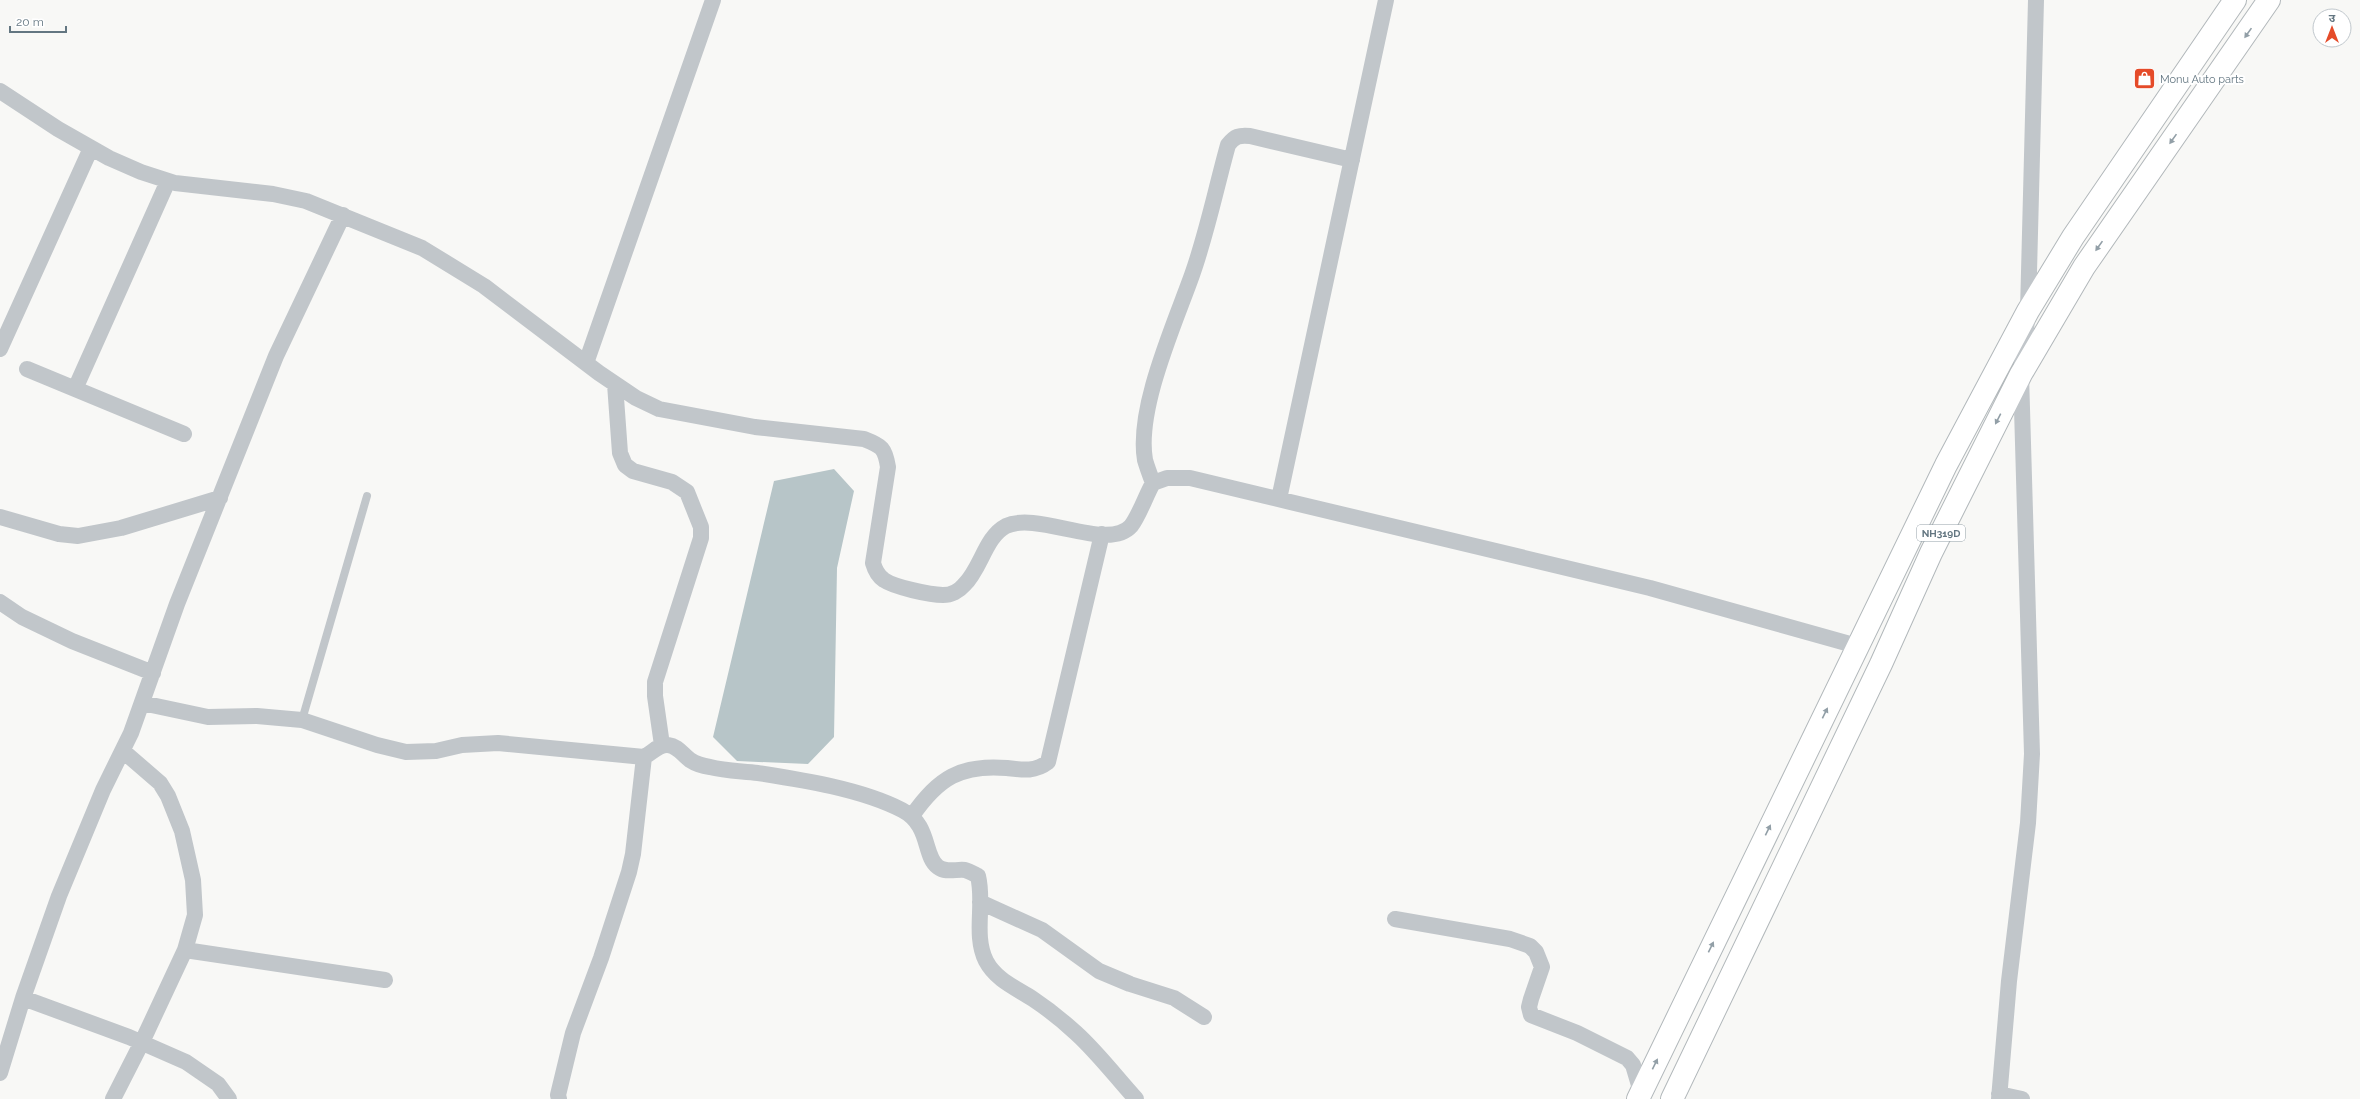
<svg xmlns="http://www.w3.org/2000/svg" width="2360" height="1099" viewBox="0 0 2360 1099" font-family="Raleway,'Noto Sans Devanagari',sans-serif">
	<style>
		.water { fill: #b7c5c8 }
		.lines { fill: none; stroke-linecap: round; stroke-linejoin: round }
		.highway-casing { stroke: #b2b8bb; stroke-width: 24 }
		.lane { stroke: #c1c6ca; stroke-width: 8 }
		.street { stroke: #c1c6ca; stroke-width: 16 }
		.highway { stroke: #fff; stroke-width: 22 }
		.oneway { fill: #929fa7 }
		.labels { text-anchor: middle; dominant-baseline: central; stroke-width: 4; stroke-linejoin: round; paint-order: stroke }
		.shield { fill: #fff; stroke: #929fa7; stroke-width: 1 }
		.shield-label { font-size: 10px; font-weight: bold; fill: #637681 }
		.poi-label { font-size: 11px; fill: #637681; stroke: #fff; text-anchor: start }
	</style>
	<rect width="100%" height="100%" fill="#f8f8f6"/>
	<!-- water -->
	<path class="water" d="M834 469 854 491 837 568 834 737 808 764 737 761 713 737 774 481Z"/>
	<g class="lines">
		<defs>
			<path id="highway" d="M1638 1099 1946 465 2028 311 2073 237 2235 0
				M1672 1099 1881 664 1931 553 2021 374 2084 267 2269 0"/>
		</defs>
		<!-- highway casing -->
		<use href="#highway" class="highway-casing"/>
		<!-- lane -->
		<path class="lane" d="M302 720 367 496"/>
		<!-- street -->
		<path class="street" d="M0 91 58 129 109 158 141 172 175 183 273 194 306 201 422 248 484 286 599 373 636 398 659 409 755 427 864 439C882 446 885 448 888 467L873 563C875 570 878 576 884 580 894 587 930 595 943 595 951 595 959 591 964 585 981 569 985 537 1006 526 1038 511 1108 552 1131 526 1139 516 1146 495 1153 483L1167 478H1190L1650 588 1857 646
			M0 349 91 148
			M586 363 713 0
			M27 369 184 434
			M615 384 620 453 625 465 633 471 672 482 687 492 701 527V538L655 682V696L662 745
			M75 389 168 181
			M1153 483C1150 475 1147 467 1145 460 1136 409 1175 323 1192 275 1207 233 1216 188 1228 145 1235 136 1239 135 1250 136L1352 160
			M1279 499 1386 0
			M0 517 59 534 78 536 121 528 220 498
			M0 602 22 617 72 641 153 673
			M142 703 208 717 257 716 302 720 377 745 406 752 436 751 462 745 498 743 644 757C652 753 659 744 668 745 678 746 682 754 690 760 696 764 703 766 710 767 725 771 742 771 758 773 803 780 861 789 902 810 931 825 923 856 938 867 946 873 956 869 965 870 969 871 974 874 978 876 985 904 973 935 986 961 996 980 1016 988 1033 999 1048 1009 1063 1021 1076 1033 1098 1053 1116 1077 1136 1099
			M912 816C938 778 961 764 1007 768 1023 770 1035 772 1048 762L1102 534
			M980 902 1042 930 1099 971 1130 984 1174 998 1204 1017
			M1395 919 1510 939 1530 946 1536 952 1542 967 1531 999 1529 1007 1531 1015 1577 1033 1627 1058 1633 1065 1641 1092
			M185 950 385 980
			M23 998 129 1037 186 1062 218 1084 229 1099
			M0 1073 23 998 59 896 103 790 131 733 177 604 276 356 343 215
			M1999 1094 2022 1099
			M113 1099 142 1042 185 950 195 915 193 880 182 831 168 796 160 783 123 751
			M559 1099 558 1095 573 1033 601 958 629 872 633 854 644 757
			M1999 1099 2009 981 2028 823 2032 754 2021 374 2028 311 2036 0"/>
		<!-- highway -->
		<use href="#highway" class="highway"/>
	</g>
	<!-- one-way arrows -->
	<defs><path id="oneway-solid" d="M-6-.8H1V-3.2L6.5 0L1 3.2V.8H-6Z"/></defs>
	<g class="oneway">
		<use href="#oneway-solid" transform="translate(2248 33) rotate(125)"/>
		<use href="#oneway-solid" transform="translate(2173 139) rotate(125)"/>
		<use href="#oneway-solid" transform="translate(2099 246) rotate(125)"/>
		<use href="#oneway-solid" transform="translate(1998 419) rotate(117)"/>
		<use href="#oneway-solid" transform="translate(1825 713) rotate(-64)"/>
		<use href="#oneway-solid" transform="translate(1768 830) rotate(-64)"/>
		<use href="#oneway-solid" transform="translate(1711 947) rotate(-64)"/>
		<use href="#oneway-solid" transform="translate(1655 1064) rotate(-64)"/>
	</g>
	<!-- icons -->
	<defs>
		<symbol id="shop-square" viewBox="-11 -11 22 22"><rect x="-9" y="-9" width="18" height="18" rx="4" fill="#e54b29" stroke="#fff"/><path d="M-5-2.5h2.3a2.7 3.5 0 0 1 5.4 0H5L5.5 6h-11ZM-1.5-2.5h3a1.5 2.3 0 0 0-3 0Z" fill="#fff"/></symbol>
	</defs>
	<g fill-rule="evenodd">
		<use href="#shop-square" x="2132" y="66" width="25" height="25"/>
	</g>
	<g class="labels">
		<!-- shield labels -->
		<rect class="shield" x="1917" y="525" width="48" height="16" rx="3"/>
		<g class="shield-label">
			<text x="1941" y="533">NH319D</text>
		</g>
		<!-- poi labels -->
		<g class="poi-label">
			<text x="2160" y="79">Monu Auto parts</text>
		</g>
	</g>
	<!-- north arrow -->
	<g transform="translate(2332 28)"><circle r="19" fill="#ffffff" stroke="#c1c8cd"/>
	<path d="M0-3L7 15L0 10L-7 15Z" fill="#e54b29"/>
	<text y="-6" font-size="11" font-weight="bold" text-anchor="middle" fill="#637681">उ</text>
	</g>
	<!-- scale -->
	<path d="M10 26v6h56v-6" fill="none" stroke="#637681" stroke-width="2"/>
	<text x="16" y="26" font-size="12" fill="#637681" stroke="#ffffff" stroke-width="3" paint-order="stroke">20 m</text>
</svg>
